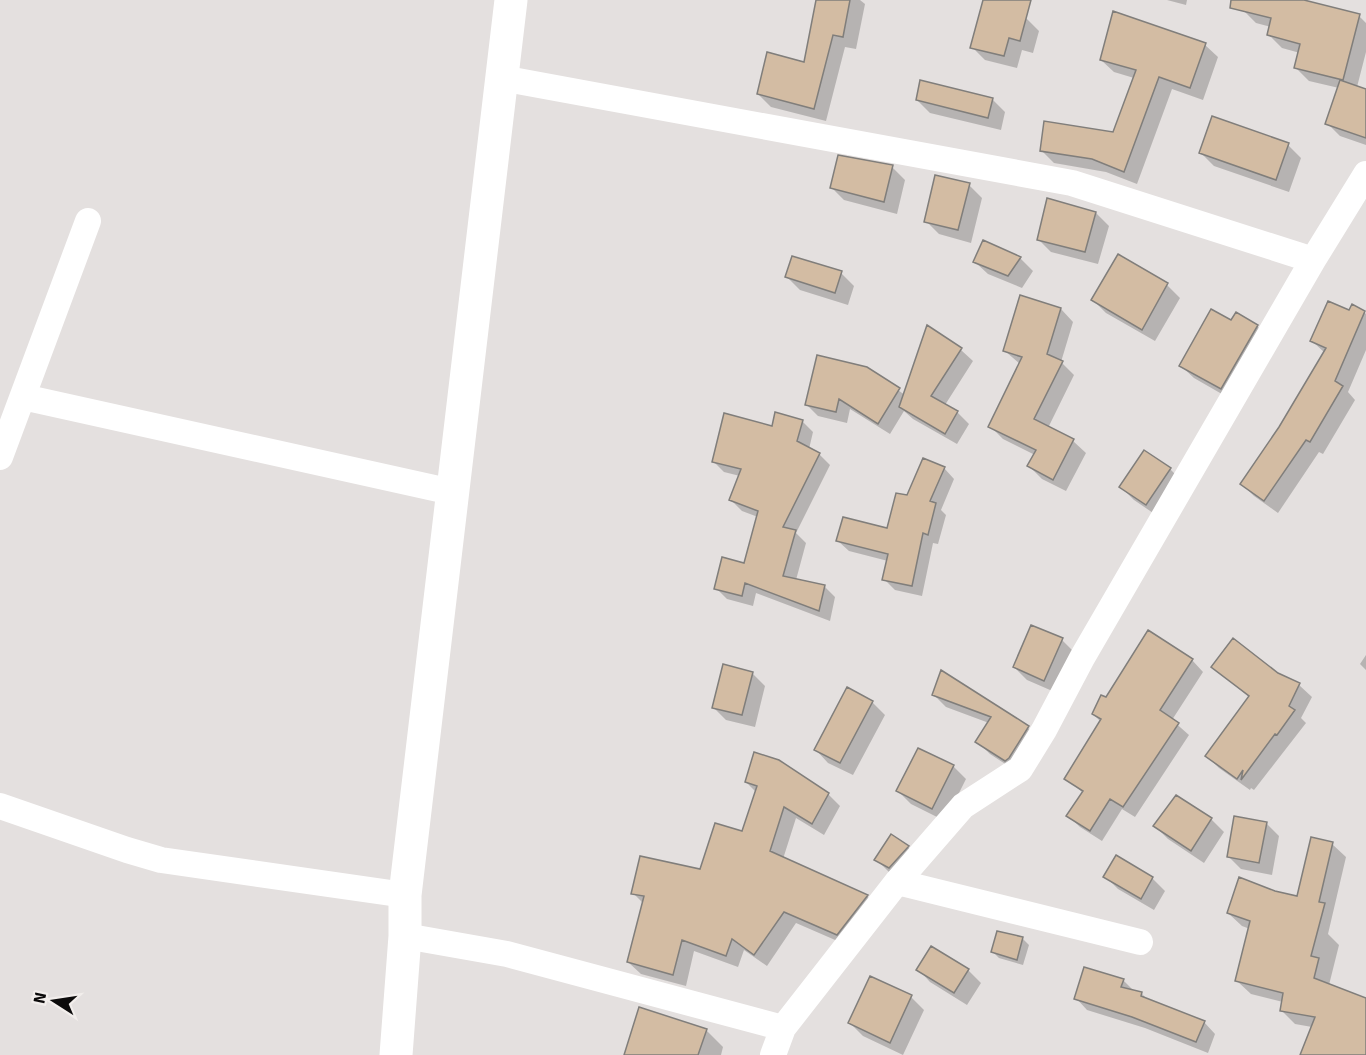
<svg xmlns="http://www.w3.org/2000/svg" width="1366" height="1055" viewBox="0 0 1366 1055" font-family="Signika,sans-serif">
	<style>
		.shadow { fill: #0003 }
		.building { fill: #d3bca3; stroke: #807e7b; stroke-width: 1.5 }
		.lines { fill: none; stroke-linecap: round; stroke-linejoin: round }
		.street { stroke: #fff; stroke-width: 26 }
		.primary { stroke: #fff; stroke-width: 33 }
	</style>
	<rect width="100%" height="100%" fill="#e4e0df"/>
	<!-- shadow -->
	<path class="shadow" d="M818 0H860L865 4 856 49 845 47 826 121 771 107 758 94 805 63Z
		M1167 0H1187L1186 5Z
		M1245 0H1298L1359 16 1366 23V52L1357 87 1366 91V145L1340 136 1327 123 1339 88 1309 81 1296 68 1300 53 1282 48 1269 35 1271 27 1256 23 1243 10Z
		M1026 18 1039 31 1033 53 1022 50 1017 68 985 60 972 47Z
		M1205 45 1218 57 1203 100 1172 89 1137 184 1106 172 1054 163 1041 150 1114 134 1134 78 1114 72 1101 60Z
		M992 99 1005 112 1001 130 930 113 917 100Z
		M1288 145 1301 158 1289 192 1214 166 1201 153Z
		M892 167 905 180 897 214 844 200 831 187Z
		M969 185 982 198 971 243 939 234 926 221Z
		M1096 213 1109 226 1098 264 1051 252 1038 239Z
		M1118 256 1167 285 1180 298 1155 341 1106 313 1093 300Z
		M1020 258 1033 271 1022 288 988 274 975 262Z
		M841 273 854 286 848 305 800 290 787 277Z
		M1021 297 1061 309 1073 322 1061 362 1074 375 1048 428 1073 441 1086 453 1066 491 1042 479 1029 466 1035 455 1003 439 990 426 1020 364 1005 351Z
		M1350 312H1364L1366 314V350L1348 392 1355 400 1323 454 1319 452 1278 513 1254 496 1242 484 1280 428 1325 353 1312 341Z
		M1232 322 1257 326 1270 339 1234 401 1194 378 1181 366Z
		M961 350 973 361 945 405 957 412 969 424 957 444 913 419 904 411 890 434 850 409 847 423 818 416 806 404 866 368 905 395Z
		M802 421 813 432 809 449 819 454 830 465 796 533 806 543 796 580 824 586 835 597 830 621 756 593 753 606 727 599 716 588 745 564 758 517 742 511 731 500 740 476 724 472 713 461 773 427Z
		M944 468 954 479 941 510 946 515 938 544 933 543 922 596 895 590 884 579 888 561 849 551 838 541 888 530 908 497Z
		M1170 469 1183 482 1159 517 1134 500 1121 487Z
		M1062 640 1075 653 1057 693 1027 680 1014 667Z
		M1366 655V670L1360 664Z
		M1192 660 1203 672 1172 720 1189 735 1135 817 1122 809 1102 841 1080 827 1068 816 1083 793 1066 778 1101 722 1093 714 1106 699Z
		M1213 667 1277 674 1299 685 1312 697 1301 718 1306 723 1254 790 1251 788 1250 790 1219 768 1207 756 1250 698Z
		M752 673 765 686 755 727 726 720 713 707Z
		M933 694 1028 728 1041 740 1019 773 990 754 977 741 989 723 946 707Z
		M872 702 885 715 853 775 828 763 816 750Z
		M953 766 966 779 945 821 911 804 898 791Z
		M746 782 828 794 840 806 824 835 796 818 783 859 867 896 879 908 849 946 796 923 767 966 744 950 738 967 694 951 686 986 641 974 628 962 644 904 633 893 701 871 743 833 756 792Z
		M1211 819 1224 832 1204 863 1168 839 1155 826Z
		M1266 823 1279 836 1272 875 1241 869 1228 856Z
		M1332 844 1346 857 1328 934 1339 945 1329 985 1366 999V1055H1302L1312 1027 1295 1024 1281 1010 1283 1002 1251 994 1237 981 1250 929 1242 926 1228 913 1275 892 1298 898Z
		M908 847 920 860 889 872 876 859Z
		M1105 876 1152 878 1165 891 1154 910 1118 889Z
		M1023 939 1029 945 1023 965 999 958 993 952Z
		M918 969 968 970 981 983 967 1005 930 982Z
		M1123 980 1134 991 1141 993 1149 1001 1204 1022 1215 1034 1208 1053 1145 1028 1087 1010 1076 998Z
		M911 997 924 1010 903 1055 863 1036 850 1023Z
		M706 1030 723 1047 721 1055H625Z"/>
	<!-- building -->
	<path class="building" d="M816 0H850L843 37 833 35 814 109 757 94 767 52 804 62Z
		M983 0H1031L1020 41 1009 38 1004 56 970 48Z
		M1231 0H1304L1360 14 1343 80 1294 68 1300 44 1267 35 1271 18 1230 8Z
		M1113 11 1206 43 1190 88 1159 77 1124 172 1092 159 1040 151 1044 121 1113 132 1136 70 1100 60Z
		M920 80 993 98 988 118 916 100Z
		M1340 80 1366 89V138L1325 124Z
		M1212 116 1289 143 1276 180 1199 153Z
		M838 155 893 165 884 202 830 188Z
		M935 175 970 183 958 230 924 222Z
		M1047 198 1096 212 1085 252 1037 240Z
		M983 240 1021 257 1008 276 973 262Z
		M1118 254 1168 283 1142 330 1091 300Z
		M792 256 842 271 835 293 785 277Z
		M1020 295 1061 308 1047 354 1063 361 1034 419 1074 439 1053 480 1027 466 1036 450 988 427 1022 357 1003 351Z
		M1328 301 1349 310 1352 304 1365 311 1335 381 1343 386 1310 442 1306 440 1264 501 1240 484 1279 427 1326 348 1310 341Z
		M1211 309 1231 320 1236 312 1258 325 1221 389 1179 366Z
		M927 325 962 348 931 396 958 411 945 434 899 407Z
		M817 355 867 367 900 388 878 424 839 399 836 412 805 405Z
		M775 412 803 420 797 441 820 453 783 527 796 530 783 576 825 585 819 611 745 583 742 596 714 589 722 557 744 563 758 511 729 500 741 469 712 462 724 413 772 426Z
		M1144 450 1171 468 1146 505 1119 487Z
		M923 458 945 467 930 501 936 503 928 535 923 533 912 586 882 580 888 554 836 541 843 517 887 528 896 493 907 495Z
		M1031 625 1063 638 1044 681 1013 667Z
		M1148 630 1193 659 1160 710 1179 723 1123 807 1110 799 1090 831 1066 816 1083 791 1064 779 1101 719 1092 714 1101 695 1106 697Z
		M1233 638 1278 673 1300 683 1289 706 1295 710 1277 735 1275 734 1241 780 1243 770 1237 779 1205 756 1249 696 1211 667Z
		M723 664 753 672 742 715 712 708Z
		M941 670 1029 726 1009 758 1005 761 975 742 991 717 932 695Z
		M847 687 873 701 840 763 814 750Z
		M918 748 954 765 932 809 896 791Z
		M754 752 779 760 829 793 812 824 784 807 770 851 868 895 837 935 784 912 754 955 732 939 726 956 682 940 673 975 627 962 644 896 631 894 640 856 700 869 715 823 742 831 757 786 745 782Z
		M1176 795 1212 818 1191 851 1153 826Z
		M1234 816 1267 822 1259 863 1227 857Z
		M891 834 909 846 889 868 874 860Z
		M1311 837 1333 842 1319 902 1325 903 1311 956 1319 958 1314 978 1366 998V1055H1300L1315 1017 1280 1011 1283 993 1235 981 1250 921 1227 913 1239 877 1275 891 1297 896Z
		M1116 855 1153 877 1141 899 1103 877Z
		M997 931 1023 937 1017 960 991 952Z
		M931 946 969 969 954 993 916 970Z
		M1084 967 1124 979 1121 987 1142 992 1141 996 1205 1021 1196 1042 1132 1017 1074 999Z
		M870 976 912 995 890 1043 848 1023Z
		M639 1007 707 1029 698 1055H624Z"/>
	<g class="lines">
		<!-- street -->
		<path class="street" d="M501 78 1072 183 1313 260
			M23 397 452 492
			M0 457 88 221
			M0 806 127 850 161 860 405 895
			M897 882 1140 942
			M405 936 507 954 783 1028 897 882 963 806 1020 769 1044 730 1082 658 1313 260 1366 174
			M773 1055 783 1028"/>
		<!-- primary -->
		<path class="primary" d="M396 1055 405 936V895L511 0"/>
	</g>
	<!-- north arrow -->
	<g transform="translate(54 1001) rotate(282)" stroke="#f2eeec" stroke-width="4.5" paint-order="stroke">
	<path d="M0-4.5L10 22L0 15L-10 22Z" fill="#0c0b0b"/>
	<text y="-9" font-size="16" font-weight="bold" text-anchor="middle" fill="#0c0b0b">N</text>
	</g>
</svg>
